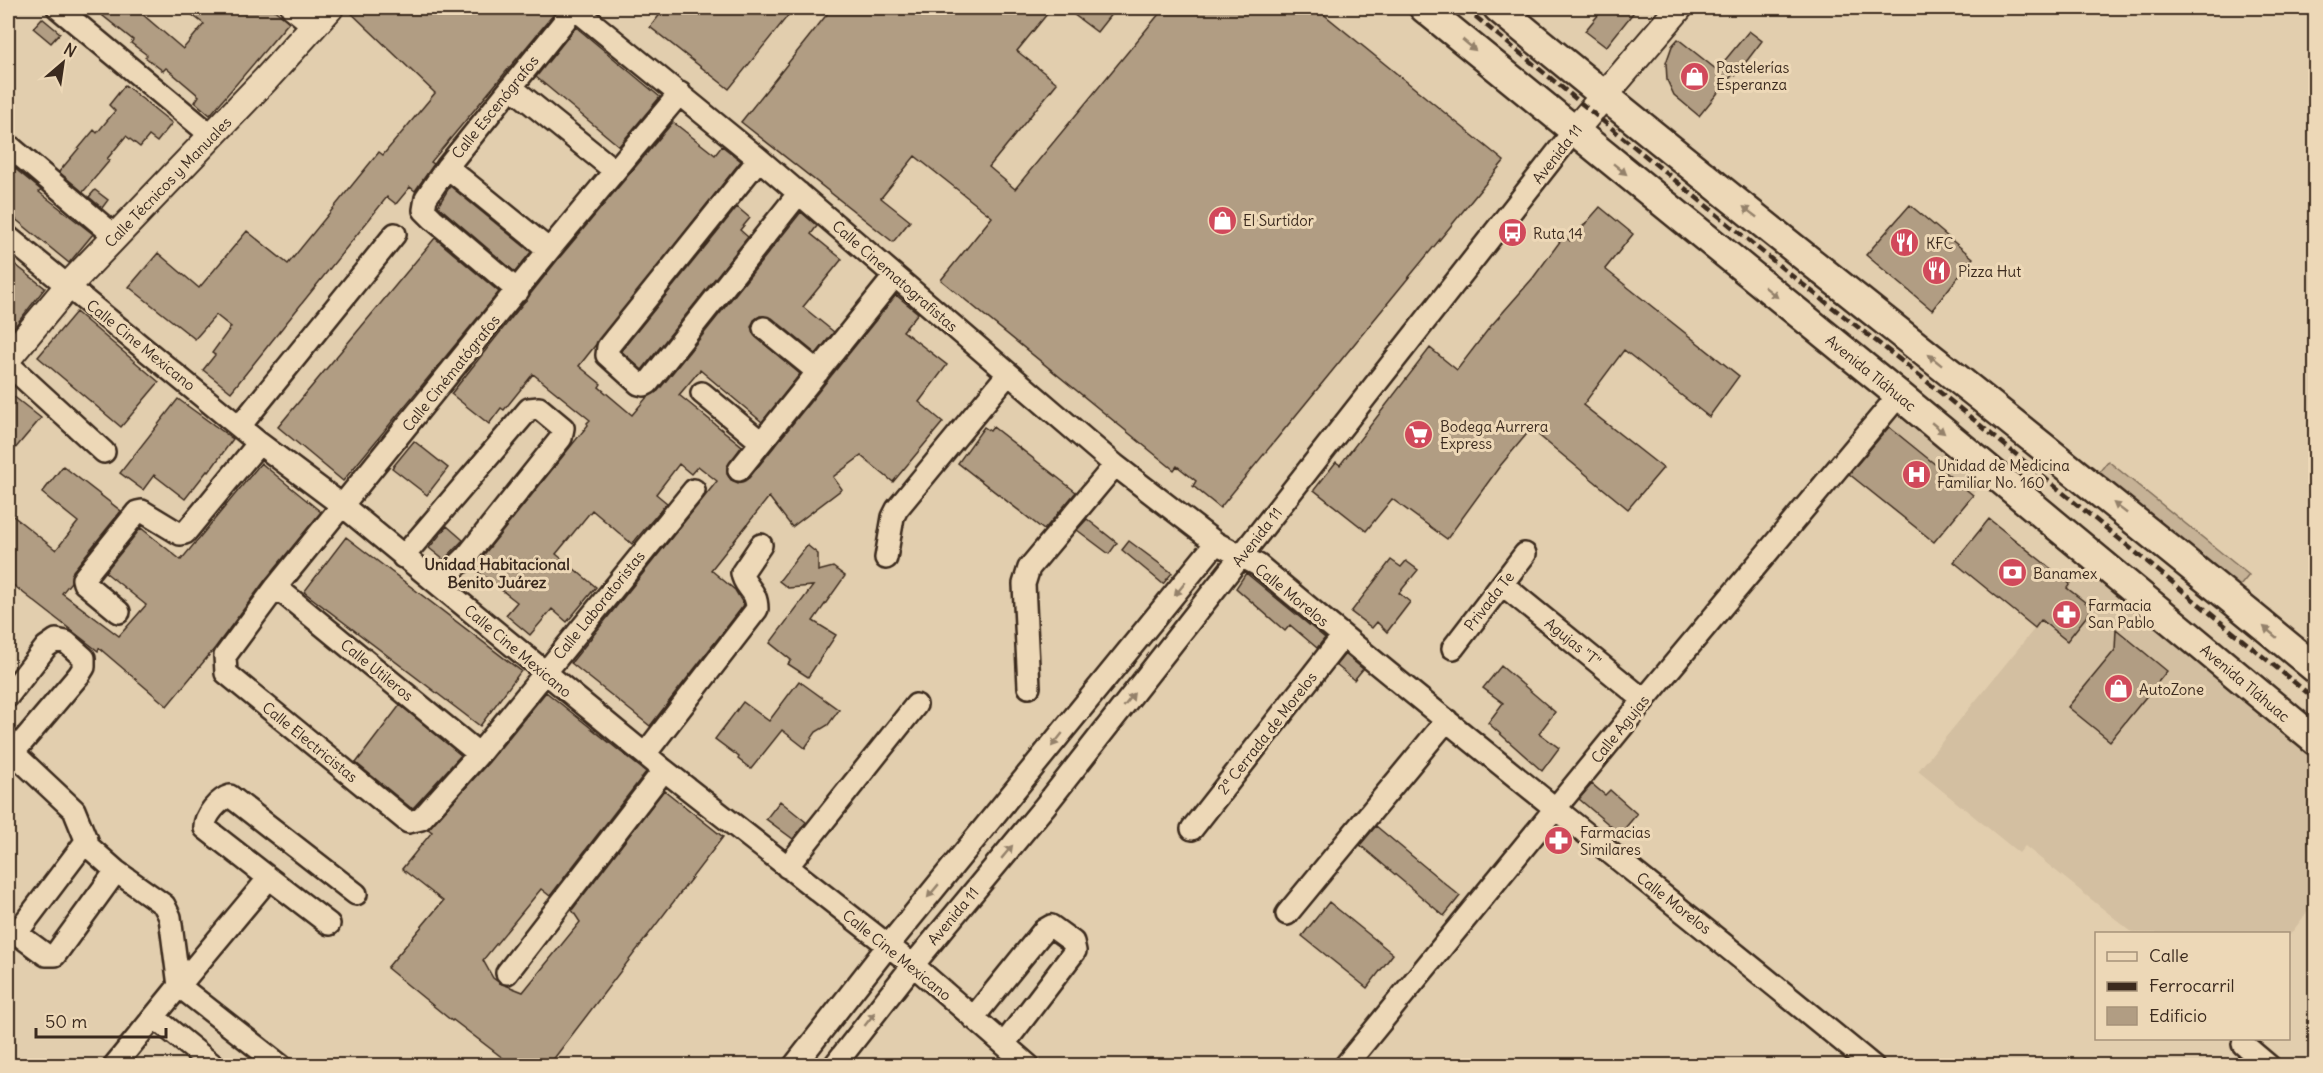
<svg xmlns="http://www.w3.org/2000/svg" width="2323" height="1073" viewBox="0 0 2323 1073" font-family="Delius,sans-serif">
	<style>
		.built { fill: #d3bfa1 }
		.green { fill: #c6b296; stroke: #806e5a; stroke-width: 1.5 }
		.building { fill: #b19d83; stroke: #3b2a1e; stroke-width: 1.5 }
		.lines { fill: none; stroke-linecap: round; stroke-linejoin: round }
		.minor-casing { stroke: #3b2a1e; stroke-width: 26 }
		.tertiary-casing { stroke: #3b2a1e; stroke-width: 30 }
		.secondary-casing { stroke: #3b2a1e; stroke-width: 33 }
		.minor { stroke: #edd8b7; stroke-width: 21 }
		.tertiary { stroke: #edd8b7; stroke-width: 26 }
		.secondary { stroke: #edd8b7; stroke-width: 28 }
		.rail { stroke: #3b2a1e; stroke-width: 4.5; stroke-dasharray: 9 4.5; stroke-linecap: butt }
		.oneway { fill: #94816a }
		.labels { text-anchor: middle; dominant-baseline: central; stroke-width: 6; stroke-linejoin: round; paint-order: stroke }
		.poi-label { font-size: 15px; fill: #3b2a1e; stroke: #edd8b7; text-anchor: start }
		.street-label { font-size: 15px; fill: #3b2a1e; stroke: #edd8b7 }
		.neighbourhood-label { font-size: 16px; font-weight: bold; fill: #3b2a1e; stroke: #edd8b7 }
	</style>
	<rect width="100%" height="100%" fill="#e2ceae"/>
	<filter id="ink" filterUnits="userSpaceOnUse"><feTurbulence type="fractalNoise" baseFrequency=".0167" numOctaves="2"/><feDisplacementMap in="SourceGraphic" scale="12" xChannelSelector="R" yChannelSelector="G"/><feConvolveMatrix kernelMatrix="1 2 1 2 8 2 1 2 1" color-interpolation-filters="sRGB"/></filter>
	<g filter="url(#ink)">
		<!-- built -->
		<path class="built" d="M1899 407 1986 477 1934 542 1846 471Z
			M2090 561 2315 744V902L2289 936 2288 934 2133 933 2025 846 2019 853 1918 771Z"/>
		<!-- green -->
		<path class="green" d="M2108 461 2249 575 2235 592 2094 479Z"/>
		<!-- building -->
		<path class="building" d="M93 8H135L183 49 204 24 183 8H272L289 22 210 115 195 102 199 96 166 68 163 71 145 57 147 55 131 43 133 40Z
			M346 8H547L554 14 431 162 434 164 415 191 410 187 396 204 387 197 231 392 203 370 215 355 212 353 231 327 216 315 195 339 129 287 158 253 199 288 247 231 288 264 379 152 383 155 435 93Z
			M665 8H794L729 89 650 27Z
			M832 8H1052L1017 51 1057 83 989 167 1015 189 1164 8H1316L1504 161 1220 508 1193 486 1196 481 1177 466 1174 470 941 280 992 217 915 156 881 198 910 221 893 242 741 122Z
			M1065 8H1116L1097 32Z
			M1604 8H1637L1606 47 1585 31Z
			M42 18 60 33 51 43 33 28Z
			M576 27 660 97 619 146 536 77Z
			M1749 31 1762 41 1736 75 1734 73 1699 116 1674 95 1667 80 1666 63 1672 46 1678 39 1717 70Z
			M125 85 172 123 157 142 149 136 140 147 126 136 107 159 110 160 83 192 59 172 94 130 97 133 115 111 109 105Z
			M673 122 715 155 722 146 741 161 579 366 601 384 599 387 632 415 647 397 658 391 801 212 817 226 811 234 842 259 803 307 834 332 816 354 772 318 760 316 754 320 751 327 756 337 800 374 762 422 700 370 679 395 742 446 727 467V474L731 480 738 483 749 478 896 295 918 313 903 331 947 365 919 402 943 422 893 482 861 456 833 477 842 489 792 527 769 497 711 570 735 590 744 605 650 726 571 663 717 481 698 466 691 474 679 464 656 494 667 503 632 544 592 510 556 554 596 587 567 622 552 609 530 635 506 615 517 602 473 568 588 425 587 423 590 420 533 374 504 410 501 408 489 424 451 394 559 258Z
			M8 163 41 190 39 192 93 234 69 263 8 213Z
			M450 186 531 252 515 272 438 206Z
			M95 190 108 200 102 208 89 197Z
			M1910 205 1973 258 1932 310 1866 255Z
			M737 207 750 218 740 230 748 237 642 370 621 351Z
			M1600 207 1633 234 1605 269 1739 376 1709 417 1624 350 1583 405 1663 468 1628 509 1531 429 1500 466 1447 539 1392 499 1366 531 1314 490 1336 462 1340 465 1430 348 1457 370 1490 327 1533 278 1564 236 1570 241Z
			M435 238 499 292 343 481 278 427Z
			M8 259 45 288 8 335Z
			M76 312 159 382 121 427 38 357Z
			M8 392 41 418 8 457Z
			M178 399 233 439 209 472 207 471 185 499 154 475 143 490 120 473Z
			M984 427 990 431 993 427 1076 492 1044 530 958 463Z
			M1889 427 1973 495 1934 542 1849 474Z
			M414 441 448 468 427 495 392 468Z
			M261 463 321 512 266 579 215 648 167 706 99 648 98 651 8 581V512L56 550 78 522 42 493 63 466 121 511 73 571 71 582 62 593 119 636 146 605 105 572 141 528 181 560Z
			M1087 519 1117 543 1109 554 1077 530Z
			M1989 519 2070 584 2067 588 2090 606V612L2067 641 2041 620 2035 628 1954 562Z
			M447 526 463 540 444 560 429 548Z
			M346 537 521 671 480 726 304 592Z
			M1129 541 1172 573 1163 584 1122 550Z
			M807 545 818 554V571L833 567 845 576 813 621 836 635 808 677 788 664 791 660 770 643 813 586 788 588 779 581Z
			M1391 560 1401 567 1406 561 1418 570 1399 593 1410 602 1387 632 1377 622 1372 628 1351 612Z
			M1246 573 1325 638 1317 648 1290 625 1285 631 1236 588Z
			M2116 629 2167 671 2110 741 2068 707 2115 650Z
			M1345 654 1363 669 1354 680 1336 665Z
			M1501 666 1555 712 1539 733 1559 748 1542 771 1488 723 1503 703 1483 688Z
			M799 681 839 710 828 725 816 732 805 748 782 730 751 769 738 759 739 757 715 739 743 702 769 721Z
			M546 692 646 772 550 896 541 889 483 960 493 978 500 983 523 992 580 922 572 910 664 790 723 837 549 1065H512L453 1020 452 1021 387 968 443 901 402 869 432 832 428 829 489 762Z
			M400 705 461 755 414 807 411 808 356 763Z
			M1592 784 1605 795 1610 790 1637 814 1620 834 1579 799Z
			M780 801 806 822 793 839 766 819Z
			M1376 826 1460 896 1444 916 1360 845Z
			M1329 902 1393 954 1367 988 1302 936Z"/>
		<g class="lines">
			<defs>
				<path id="minor" d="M58 8 212 136
					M292 8 313 25
					M574 8 759 159 1115 465 1216 543 1258 565C1460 735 1669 898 1873 1066
					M511 87 615 171
					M680 93 549 250 276 587 225 656 226 673 408 822 421 819 479 754 694 490
					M8 145 116 237
					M759 159 608 347 607 355 639 384 644 385 648 383 799 193
					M447 167 549 250
					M8 237 259 443 343 506 664 770 913 965 1029 1066
					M518 291 433 219 424 210 426 198 447 167 575 8
					M764 328 818 372
					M8 364 104 452
					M702 393 761 442
					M240 426 395 234
					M739 470 894 277
					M403 557 529 409 539 408 563 428 561 438 466 557 438 584
					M886 558 893 517 897 509 1008 374
					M1502 584 1644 700
					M276 587 479 754
					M119 612 84 583 83 579 137 512 142 511 180 534 185 533 259 443
					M1453 648 1525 554
					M1029 687 1024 584 1029 568 1115 465
					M8 696 46 647 56 640 66 642 84 658V667L79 675 13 753
					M8 748 74 810 89 847 116 871 164 905 170 917 179 986 114 1066
					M645 754 757 609C757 589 744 588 742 573L761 545
					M1192 829 1343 636
					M87 840 19 930V935L46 955H55L116 871
					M787 867 916 705
					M269 878 205 828C204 816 219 799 230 796L356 894
					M1287 914 1447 720
					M507 973 664 770
					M154 1017 214 1066
					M973 1018 1044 930 1051 926 1073 942 1075 951 1004 1044
					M2243 1044 2269 1066
					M281 1066 179 986 269 878 329 924
					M794 1066 887 947 1216 543
					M834 1066 913 965 1045 806 1574 131
					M1345 1066 1644 700 1899 395"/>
				<path id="tertiary" d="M1574 131 1679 8
					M8 358 68 286 266 79 330 8"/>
				<path id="secondary" d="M1424 8 1899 395 2316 741
					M1498 8C1767 232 2046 444 2316 669"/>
			</defs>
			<!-- minor casing -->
			<use href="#minor" class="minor-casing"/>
			<!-- tertiary casing -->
			<use href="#tertiary" class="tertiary-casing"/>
			<!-- secondary casing -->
			<use href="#secondary" class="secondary-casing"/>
			<!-- minor -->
			<use href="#minor" class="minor"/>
			<!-- tertiary -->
			<use href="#tertiary" class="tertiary"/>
			<!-- secondary -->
			<use href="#secondary" class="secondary"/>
			<!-- rail -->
			<path class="rail" d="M1465 8 1787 272 1908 366 2316 700"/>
		</g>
		<!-- one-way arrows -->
		<defs><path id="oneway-solid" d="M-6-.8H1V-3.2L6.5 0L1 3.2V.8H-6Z" transform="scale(1.5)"/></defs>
		<g class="oneway">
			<use href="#oneway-solid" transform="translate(1469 45) rotate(40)"/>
			<use href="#oneway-solid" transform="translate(1620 169) rotate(39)"/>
			<use href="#oneway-solid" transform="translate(1750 212) rotate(-142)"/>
			<use href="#oneway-solid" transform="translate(1771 292) rotate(39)"/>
			<use href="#oneway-solid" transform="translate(1935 360) rotate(-141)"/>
			<use href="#oneway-solid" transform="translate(1938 428) rotate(40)"/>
			<use href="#oneway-solid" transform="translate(2120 508) rotate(-142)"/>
			<use href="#oneway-solid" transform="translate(1180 589) rotate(129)"/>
			<use href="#oneway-solid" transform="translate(2270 632) rotate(-140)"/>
			<use href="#oneway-solid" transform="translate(1129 700) rotate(-52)"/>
			<use href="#oneway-solid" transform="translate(1057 740) rotate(129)"/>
			<use href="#oneway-solid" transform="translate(1007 852) rotate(-50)"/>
			<use href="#oneway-solid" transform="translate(933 891) rotate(130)"/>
			<use href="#oneway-solid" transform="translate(870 1019) rotate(-52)"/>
		</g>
	</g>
	<!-- icons -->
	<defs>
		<symbol id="shop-disc" viewBox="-11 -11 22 22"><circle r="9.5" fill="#d1495b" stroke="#edd8b7"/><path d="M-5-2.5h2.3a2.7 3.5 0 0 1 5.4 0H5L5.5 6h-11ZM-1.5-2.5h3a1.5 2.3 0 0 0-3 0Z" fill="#fff"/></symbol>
		<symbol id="bus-disc" viewBox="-11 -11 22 22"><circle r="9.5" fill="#d1495b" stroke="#edd8b7"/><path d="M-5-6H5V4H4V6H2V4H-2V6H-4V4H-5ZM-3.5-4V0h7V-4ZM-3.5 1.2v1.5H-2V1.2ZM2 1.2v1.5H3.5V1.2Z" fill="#fff"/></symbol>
		<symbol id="restaurant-disc" viewBox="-11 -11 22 22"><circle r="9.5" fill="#d1495b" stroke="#edd8b7"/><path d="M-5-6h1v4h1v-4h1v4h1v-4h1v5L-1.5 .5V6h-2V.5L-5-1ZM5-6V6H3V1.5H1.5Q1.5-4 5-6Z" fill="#fff"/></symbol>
		<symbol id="supermarket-disc" viewBox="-11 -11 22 22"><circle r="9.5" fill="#d1495b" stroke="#edd8b7"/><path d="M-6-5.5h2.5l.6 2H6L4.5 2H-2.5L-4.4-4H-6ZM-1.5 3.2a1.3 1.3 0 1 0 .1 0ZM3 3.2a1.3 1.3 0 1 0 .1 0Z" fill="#fff"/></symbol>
		<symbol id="hospital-disc" viewBox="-11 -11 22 22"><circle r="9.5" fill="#d1495b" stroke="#edd8b7"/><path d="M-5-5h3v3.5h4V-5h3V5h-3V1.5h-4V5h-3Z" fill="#fff"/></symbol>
		<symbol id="bank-disc" viewBox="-11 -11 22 22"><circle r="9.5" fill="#d1495b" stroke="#edd8b7"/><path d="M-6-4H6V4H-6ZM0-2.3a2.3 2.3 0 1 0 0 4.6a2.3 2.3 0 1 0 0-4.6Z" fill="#fff"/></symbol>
		<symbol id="pharmacy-disc" viewBox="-11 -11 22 22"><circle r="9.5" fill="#d1495b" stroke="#edd8b7"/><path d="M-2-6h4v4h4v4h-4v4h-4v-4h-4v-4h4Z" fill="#fff"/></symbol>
	</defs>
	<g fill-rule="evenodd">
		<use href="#shop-disc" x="1678" y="60" width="33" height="33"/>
		<use href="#shop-disc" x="1206" y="204" width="33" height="33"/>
		<use href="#bus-disc" x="1496" y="216" width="33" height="33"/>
		<use href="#restaurant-disc" x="1888" y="226" width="33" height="33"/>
		<use href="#restaurant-disc" x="1920" y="254" width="33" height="33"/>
		<use href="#supermarket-disc" x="1402" y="418" width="33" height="33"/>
		<use href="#hospital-disc" x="1900" y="458" width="33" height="33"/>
		<use href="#bank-disc" x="1996" y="556" width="33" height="33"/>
		<use href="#pharmacy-disc" x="2050" y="598" width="33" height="33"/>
		<use href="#shop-disc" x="2102" y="672" width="33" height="33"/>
		<use href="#pharmacy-disc" x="1542" y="824" width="33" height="33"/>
	</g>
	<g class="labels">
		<!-- poi labels -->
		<g class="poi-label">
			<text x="1716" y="67">Pastelerías<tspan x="1716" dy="17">Esperanza</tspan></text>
			<text x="1243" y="220">El Surtidor</text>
			<text x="1533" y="233">Ruta 14</text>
			<text x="1926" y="243">KFC</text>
			<text x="1958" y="271">Pizza Hut</text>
			<text x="1440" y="426">Bodega Aurrera<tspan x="1440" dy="17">Express</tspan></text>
			<text x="1937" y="465">Unidad de Medicina<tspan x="1937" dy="17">Familiar No. 160</tspan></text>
			<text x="2033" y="573">Banamex</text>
			<text x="2088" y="605">Farmacia<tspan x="2088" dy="17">San Pablo</tspan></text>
			<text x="2139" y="689">AutoZone</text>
			<text x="1580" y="832">Farmacias<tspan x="1580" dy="17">Similares</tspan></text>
		</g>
		<!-- street labels -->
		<g class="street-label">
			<text transform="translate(495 107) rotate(-51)">Calle Escenógrafos</text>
			<text transform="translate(1557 154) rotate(-52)">Avenida 11</text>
			<text transform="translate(168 182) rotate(-46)">Calle Técnicos y Manuales</text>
			<text transform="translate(895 276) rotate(41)">Calle Cinematografistas</text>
			<text transform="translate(141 345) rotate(39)">Calle Cine Mexicano</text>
			<text transform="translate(451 373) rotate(-51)">Calle Cinématógrafos</text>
			<text transform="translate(1871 373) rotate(39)">Avenida Tláhuac</text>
			<text transform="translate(1257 537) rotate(-52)">Avenida 11</text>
			<text transform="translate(1292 595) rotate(39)">Calle Morelos</text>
			<text transform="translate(1489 601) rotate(-52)">Privada Te</text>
			<text transform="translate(599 605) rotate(-51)">Calle Laboratoristas</text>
			<text transform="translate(1573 642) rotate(39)">Agujas "T"</text>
			<text transform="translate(518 651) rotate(40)">Calle Cine Mexicano</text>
			<text transform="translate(377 670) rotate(39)">Calle Utileros</text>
			<text transform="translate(2245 683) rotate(40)">Avenida Tláhuac</text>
			<text transform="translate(1620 729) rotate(-51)">Calle Agujas</text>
			<text transform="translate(1267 733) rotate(-52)">2ª Cerrada de Morelos</text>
			<text transform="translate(310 742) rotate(39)">Calle Electricistas</text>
			<text transform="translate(1674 903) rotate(38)">Calle Morelos</text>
			<text transform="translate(953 916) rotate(-50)">Avenida 11</text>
			<text transform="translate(897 955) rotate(39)">Calle Cine Mexicano</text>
		</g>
		<!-- neighbourhood labels -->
		<g class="neighbourhood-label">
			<text x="497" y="564">Unidad Habitacional<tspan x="497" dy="18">Benito Juárez</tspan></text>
		</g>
	</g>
	<!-- margin -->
	<rect width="2323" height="1073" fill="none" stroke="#edd8b7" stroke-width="30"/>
	<rect x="15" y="15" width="2293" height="1043" fill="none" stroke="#3b2a1e" stroke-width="2" filter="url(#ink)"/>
	<!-- legend -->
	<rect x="2095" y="932" width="195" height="108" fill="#edd8b7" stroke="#a6927a" stroke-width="1.5"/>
	<rect x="2107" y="952" width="30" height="9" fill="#edd8b7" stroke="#a6927a" stroke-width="1.5"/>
	<text x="2149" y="962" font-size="18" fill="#3b2a1e">Calle</text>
	<rect x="2107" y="982" width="30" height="9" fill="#3b2a1e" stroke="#a6927a" stroke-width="1.5"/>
	<text x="2149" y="992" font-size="18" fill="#3b2a1e">Ferrocarril</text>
	<rect x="2107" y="1007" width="30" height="18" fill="#b19d83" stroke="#a6927a" stroke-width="1.5"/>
	<text x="2149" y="1022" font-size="18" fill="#3b2a1e">Edificio</text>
	<!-- north arrow -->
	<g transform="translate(63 63) rotate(29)" stroke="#edd8b7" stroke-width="4.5" paint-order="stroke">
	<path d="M0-4.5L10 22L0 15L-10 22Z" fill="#3b2a1e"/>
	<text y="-9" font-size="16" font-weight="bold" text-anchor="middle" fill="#3b2a1e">N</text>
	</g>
	<!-- scale -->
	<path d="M36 1028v9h130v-9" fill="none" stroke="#3b2a1e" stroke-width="3"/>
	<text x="45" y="1028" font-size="18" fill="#3b2a1e" stroke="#edd8b7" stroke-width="4.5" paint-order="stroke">50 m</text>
</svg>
